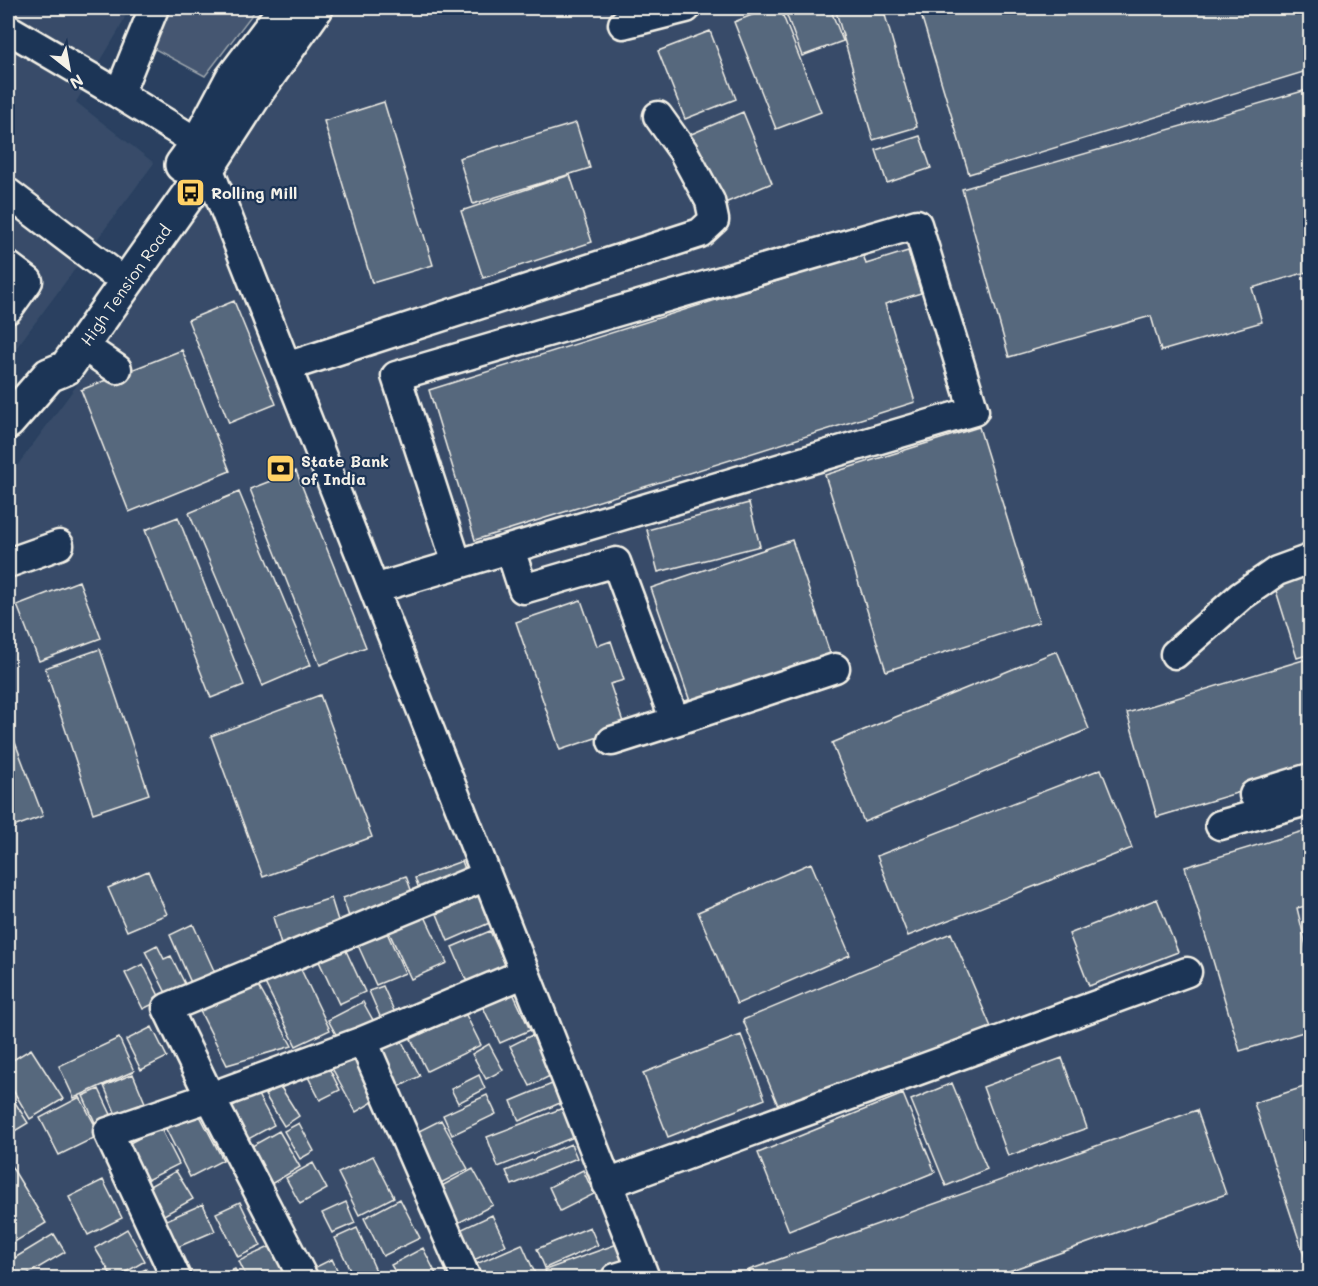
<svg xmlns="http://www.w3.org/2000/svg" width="1318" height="1286" viewBox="0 0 1318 1286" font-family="Mali,sans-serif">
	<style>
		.built { fill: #374c69 }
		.green { fill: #445771; stroke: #9ca4ac; stroke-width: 1.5 }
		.building { fill: #56677d; stroke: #f4f1e8; stroke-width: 1.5 }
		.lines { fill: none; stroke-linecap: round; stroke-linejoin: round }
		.minor-casing { stroke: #f4f1e8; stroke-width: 33 }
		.major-casing { stroke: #f4f1e8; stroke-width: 38 }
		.minor { stroke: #1d3557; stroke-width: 28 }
		.major { stroke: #1d3557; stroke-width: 33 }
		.labels { text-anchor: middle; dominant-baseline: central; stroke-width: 4.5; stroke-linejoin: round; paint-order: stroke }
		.poi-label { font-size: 16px; font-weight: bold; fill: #f4f1e8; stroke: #1d3557; text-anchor: start }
		.street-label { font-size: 16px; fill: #f4f1e8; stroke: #1d3557 }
	</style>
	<rect width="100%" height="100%" fill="#2a4060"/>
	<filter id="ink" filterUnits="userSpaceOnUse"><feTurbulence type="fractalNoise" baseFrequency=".0167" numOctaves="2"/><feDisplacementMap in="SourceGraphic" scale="12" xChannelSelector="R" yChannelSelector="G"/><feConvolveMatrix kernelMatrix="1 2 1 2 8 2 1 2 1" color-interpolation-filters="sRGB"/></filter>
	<g filter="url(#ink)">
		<!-- built -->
		<path class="built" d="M8 8H129L119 30 76 102 154 163 8 359Z
			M318 8H1310V1278H8V478L88 370Z"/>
		<!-- green -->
		<path class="green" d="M169 8H257L205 76 153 48Z"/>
		<!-- building -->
		<path class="building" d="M770 8H780L821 112 776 129 734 22Z
			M784 8H830L843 41 802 56Z
			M835 8H883L917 127 873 140Z
			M919 8H1310V70L969 174Z
			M710 31 736 99 685 119 658 51Z
			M1310 89V271L1252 288 1262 322 1161 351 1151 316 1009 357 962 189Z
			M384 102 433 265 372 283 324 121Z
			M743 112 772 183 718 206 689 135Z
			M576 123 590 168 473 204 459 158Z
			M920 136 931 168 887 183 876 150Z
			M570 175 592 242 483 278 461 211Z
			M908 251 921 293 885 304 915 402 475 540 429 390 863 254 866 264Z
			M234 301 276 404 229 423 188 320Z
			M182 350 230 471 129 512 81 390Z
			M979 427 1039 622 886 671 825 475Z
			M296 471 366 647 320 665 250 489Z
			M239 492 311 665 262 686 189 513Z
			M749 503 760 546 658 572 647 530Z
			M178 517 244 685 211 698 145 530Z
			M792 540 833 662 693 710 651 588Z
			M1310 568V654L1297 658 1273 581Z
			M79 581 101 638 39 661 17 605Z
			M581 600 597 646 611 641 624 680 610 684 625 728 560 750 516 622Z
			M100 649 149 794 93 813 45 668Z
			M1057 651 1089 729 864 822 832 743Z
			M1310 658V771L1157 817 1127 713Z
			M320 695 372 837 263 877 211 736Z
			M8 724 43 816 8 829Z
			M1101 769 1132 848 908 936 877 856Z
			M1310 829V905L1297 908 1310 962V1030L1240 1051 1185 867Z
			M462 861 468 877 421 894 415 878Z
			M811 863 850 955 737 1004 698 912Z
			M148 871 167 914 127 931 108 888Z
			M406 876 414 898 350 920 343 898Z
			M483 894 494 921 448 941 437 914Z
			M331 898 340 927 281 945 273 917Z
			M1157 899 1178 952 1089 986 1069 934Z
			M423 912 447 963 411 979 387 928Z
			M193 924 216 975 192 985 170 935Z
			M385 928 405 973 376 985 356 941Z
			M490 931 509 972 470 989 452 947Z
			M951 933 991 1027 782 1115 743 1020Z
			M342 942 365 992 339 1004 316 955Z
			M157 945 164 959 171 956 185 984 166 993 145 951Z
			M296 959 330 1030 296 1046 261 975Z
			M143 964 161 1000 143 1009 125 973Z
			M254 978 292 1046 227 1065 199 1009Z
			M383 986 399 1022 385 1028 369 991Z
			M513 993 530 1030 500 1043 483 1007Z
			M363 1002 378 1029 342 1045 328 1020Z
			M465 1013 481 1045 427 1071 411 1039Z
			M152 1027 167 1057 141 1070 126 1040Z
			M398 1034 420 1076 395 1089 373 1047Z
			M532 1035 552 1075 530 1086 510 1046Z
			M741 1035 765 1099 668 1137 643 1073Z
			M119 1038 134 1071 74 1098 59 1066Z
			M489 1044 503 1070 486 1079 472 1054Z
			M31 1049 63 1099 30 1119 8 1082V1063Z
			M358 1053 383 1096 356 1112 332 1068Z
			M1062 1058 1087 1128 1008 1156 983 1087Z
			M326 1062 340 1090 320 1100 306 1073Z
			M133 1074 146 1105 117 1117 104 1086Z
			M479 1075 485 1089 458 1103 451 1089Z
			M952 1083 987 1169 946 1186 911 1100Z
			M552 1084 560 1103 519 1121 511 1101Z
			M1310 1085V1273L1254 1103Z
			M280 1086 299 1116 284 1126 265 1095Z
			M99 1089 114 1121 98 1129 83 1096Z
			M257 1093 274 1125 241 1143 223 1111Z
			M903 1094 935 1172 789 1231 758 1153Z
			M487 1095 496 1114 452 1135 443 1115Z
			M11 1096 28 1123 8 1135V1099Z
			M80 1097 100 1135 59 1155 40 1118Z
			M563 1108 574 1137 498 1167 487 1137Z
			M197 1110 223 1160 190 1177 165 1127Z
			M1197 1110 1226 1194 989 1278H751L749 1270Z
			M441 1120 468 1169 435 1186 409 1136Z
			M299 1123 314 1151 300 1159 284 1131Z
			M160 1127 179 1164 145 1181 126 1145Z
			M279 1131 300 1167 266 1187 245 1150Z
			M571 1144 577 1158 512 1185 506 1171Z
			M373 1156 394 1197 359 1215 338 1173Z
			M8 1161 46 1223 8 1246Z
			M313 1163 327 1189 300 1204 286 1178Z
			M473 1169 493 1205 456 1224 436 1189Z
			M583 1170 594 1194 560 1211 549 1187Z
			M176 1171 193 1199 164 1215 148 1187Z
			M103 1180 122 1218 88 1235 69 1197Z
			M400 1199 420 1238 383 1256 364 1218Z
			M240 1202 261 1246 238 1257 216 1213Z
			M346 1202 355 1223 332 1233 322 1213Z
			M203 1204 215 1231 173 1249 162 1222Z
			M492 1215 506 1245 474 1260 460 1230Z
			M590 1227 598 1245 545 1268 537 1249Z
			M357 1228 377 1273 364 1278H354L335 1238Z
			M127 1229 145 1261 116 1278H113L95 1248Z
			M54 1234 65 1252 21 1278H8V1262Z
			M620 1243 628 1266 586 1278H548L545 1270Z
			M276 1244 290 1272 277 1278H247L239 1261Z
			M522 1244 537 1278H483L476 1264Z
			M423 1248 438 1278H399L391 1265Z
			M332 1259 341 1278H309L306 1272Z
			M146 1269 151 1278H127Z
			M235 1269 240 1278H215Z"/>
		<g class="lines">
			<defs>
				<path id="minor" d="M623 24 686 8
					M8 29 119 94 198 143
					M119 94 154 8
					M208 167 645 1278
					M8 193 109 270
					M8 266 28 281 8 309
					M82 345 117 369
					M286 367 700 233 714 220 710 201 683 151 658 116
					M510 549 523 589 616 562 675 721 835 668
					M8 563 59 545
					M374 589 974 411 917 224 396 376 457 564
					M1175 654 1241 596 1277 571 1310 559
					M612 741 675 721
					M1254 795 1310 778
					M1220 825 1310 800
					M363 1041 466 1278
					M607 1184 1187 972
					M176 1278 108 1132 210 1097 363 1041 525 973
					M303 1278 210 1097 167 1008 486 876
					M616 1278 642 1270"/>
				<g id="major">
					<path d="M182 165 198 143 232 79 286 8"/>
					<path id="s1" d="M8 422 49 375 66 368 208 167 258 90 316 8"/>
				</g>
			</defs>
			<!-- minor casing -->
			<use href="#minor" class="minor-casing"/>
			<!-- major casing -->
			<use href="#major" class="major-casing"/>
			<!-- minor -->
			<use href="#minor" class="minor"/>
			<!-- major -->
			<use href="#major" class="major"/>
		</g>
	</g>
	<!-- icons -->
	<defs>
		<symbol id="bus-square" viewBox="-11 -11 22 22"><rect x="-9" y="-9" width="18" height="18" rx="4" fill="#ffd166" stroke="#1d3557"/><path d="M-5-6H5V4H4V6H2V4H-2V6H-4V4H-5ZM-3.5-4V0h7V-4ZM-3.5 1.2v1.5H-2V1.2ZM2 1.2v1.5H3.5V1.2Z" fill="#111"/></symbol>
		<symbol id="bank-square" viewBox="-11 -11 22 22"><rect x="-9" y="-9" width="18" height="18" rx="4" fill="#ffd166" stroke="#1d3557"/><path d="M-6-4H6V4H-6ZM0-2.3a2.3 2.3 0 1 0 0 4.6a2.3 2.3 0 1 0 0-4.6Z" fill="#111"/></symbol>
	</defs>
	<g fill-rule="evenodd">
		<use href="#bus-square" x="174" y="176" width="33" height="33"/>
		<use href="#bank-square" x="264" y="452" width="33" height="33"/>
	</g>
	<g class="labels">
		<!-- poi labels -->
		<g class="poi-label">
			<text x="211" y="192">Rolling Mill</text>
			<text x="301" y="460">State Bank<tspan x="301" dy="18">of India</tspan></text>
		</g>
		<!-- street labels -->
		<g class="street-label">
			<text stroke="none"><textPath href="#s1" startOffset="183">High Tension Road</textPath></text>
		</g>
	</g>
	<!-- margin -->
	<rect width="1318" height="1286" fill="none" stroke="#1d3557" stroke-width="30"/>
	<rect x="15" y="15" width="1288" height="1256" fill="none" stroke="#f4f1e8" stroke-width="2" filter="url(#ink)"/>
	<!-- north arrow -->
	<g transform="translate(69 69) rotate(149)" stroke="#1d3557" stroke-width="4.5" paint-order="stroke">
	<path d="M0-4.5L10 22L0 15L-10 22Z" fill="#f4f1e8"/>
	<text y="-9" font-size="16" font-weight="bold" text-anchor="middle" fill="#f4f1e8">N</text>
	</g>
</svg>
